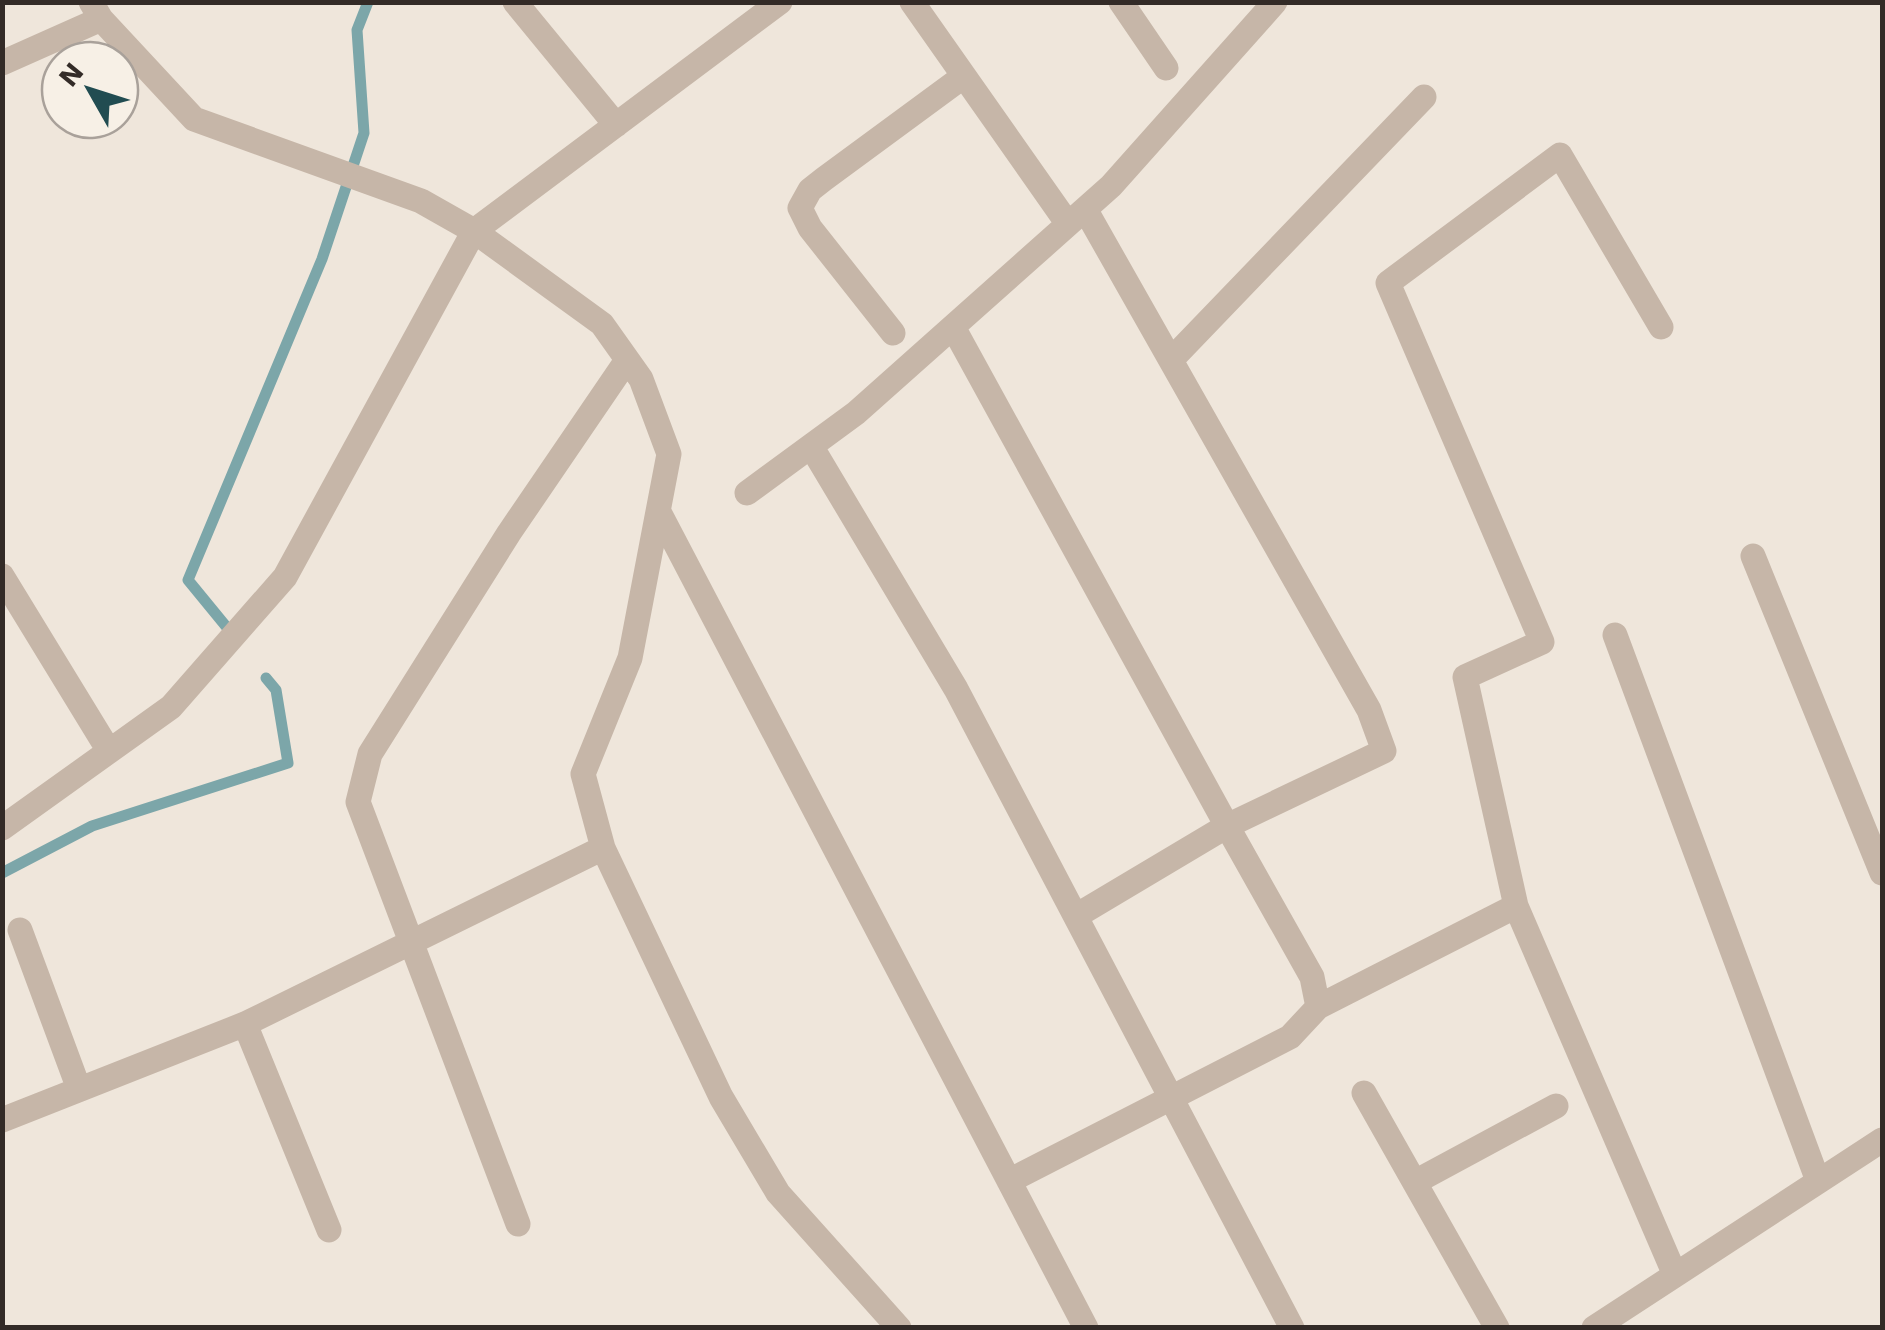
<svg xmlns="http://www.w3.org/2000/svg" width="1885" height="1330" viewBox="0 0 1885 1330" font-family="'Work Sans',sans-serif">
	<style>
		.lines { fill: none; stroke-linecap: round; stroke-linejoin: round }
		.stream { stroke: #7ca6a9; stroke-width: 11 }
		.minor { stroke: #c6b6a8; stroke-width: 25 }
	</style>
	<rect width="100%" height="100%" fill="#efe6db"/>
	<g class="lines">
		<!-- stream -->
		<path class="stream" d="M229 630 188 580 322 259 364 133 357 30 368 2
			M2 873 92 826 288 763 276 690 266 678"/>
		<!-- minor -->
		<path class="minor" d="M91 2 101 19 194 119 421 201 474 231 602 324 641 379 669 454 630 658 583 774 603 848 721 1097 778 1193 899 1328
			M515 2 616 125
			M912 2 1068 224
			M1121 2 1166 68
			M2 63 101 19
			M953 327 1227 826 1384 751 1369 710 1085 209
			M893 333 810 228 800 208 810 190 824 179 964 76
			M1171 360 1424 97
			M811 446 956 689 1292 1328
			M747 493 856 413 1111 186 1275 2
			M660 514 1086 1328
			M1753 556 1882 873
			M2 576 109 751
			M1615 635 1818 1181
			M2 828 171 707 285 577 474 231 780 2
			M1516 906 1465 677 1542 642 1388 283 1560 155 1661 327
			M20 930 79 1089
			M1318 1007 1516 906 1675 1275
			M245 1024 329 1230
			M1364 1093 1497 1328
			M2 1120 245 1024 603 848
			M1009 1181 1290 1037 1318 1007 1312 977 1227 826 1076 916
			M1415 1182 1556 1106
			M518 1224 358 802 370 754 509 533 627 360
			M1594 1328 1882 1140"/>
	</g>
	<!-- border -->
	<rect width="1885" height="1330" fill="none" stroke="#332b27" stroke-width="10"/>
	<!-- north arrow -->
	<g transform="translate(90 90) rotate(309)"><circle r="48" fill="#f7f0e6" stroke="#a9a19a" stroke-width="2.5"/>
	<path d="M0-8L18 38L0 25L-18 38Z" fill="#214c51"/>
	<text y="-15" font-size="28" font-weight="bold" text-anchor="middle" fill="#332b27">N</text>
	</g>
</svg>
